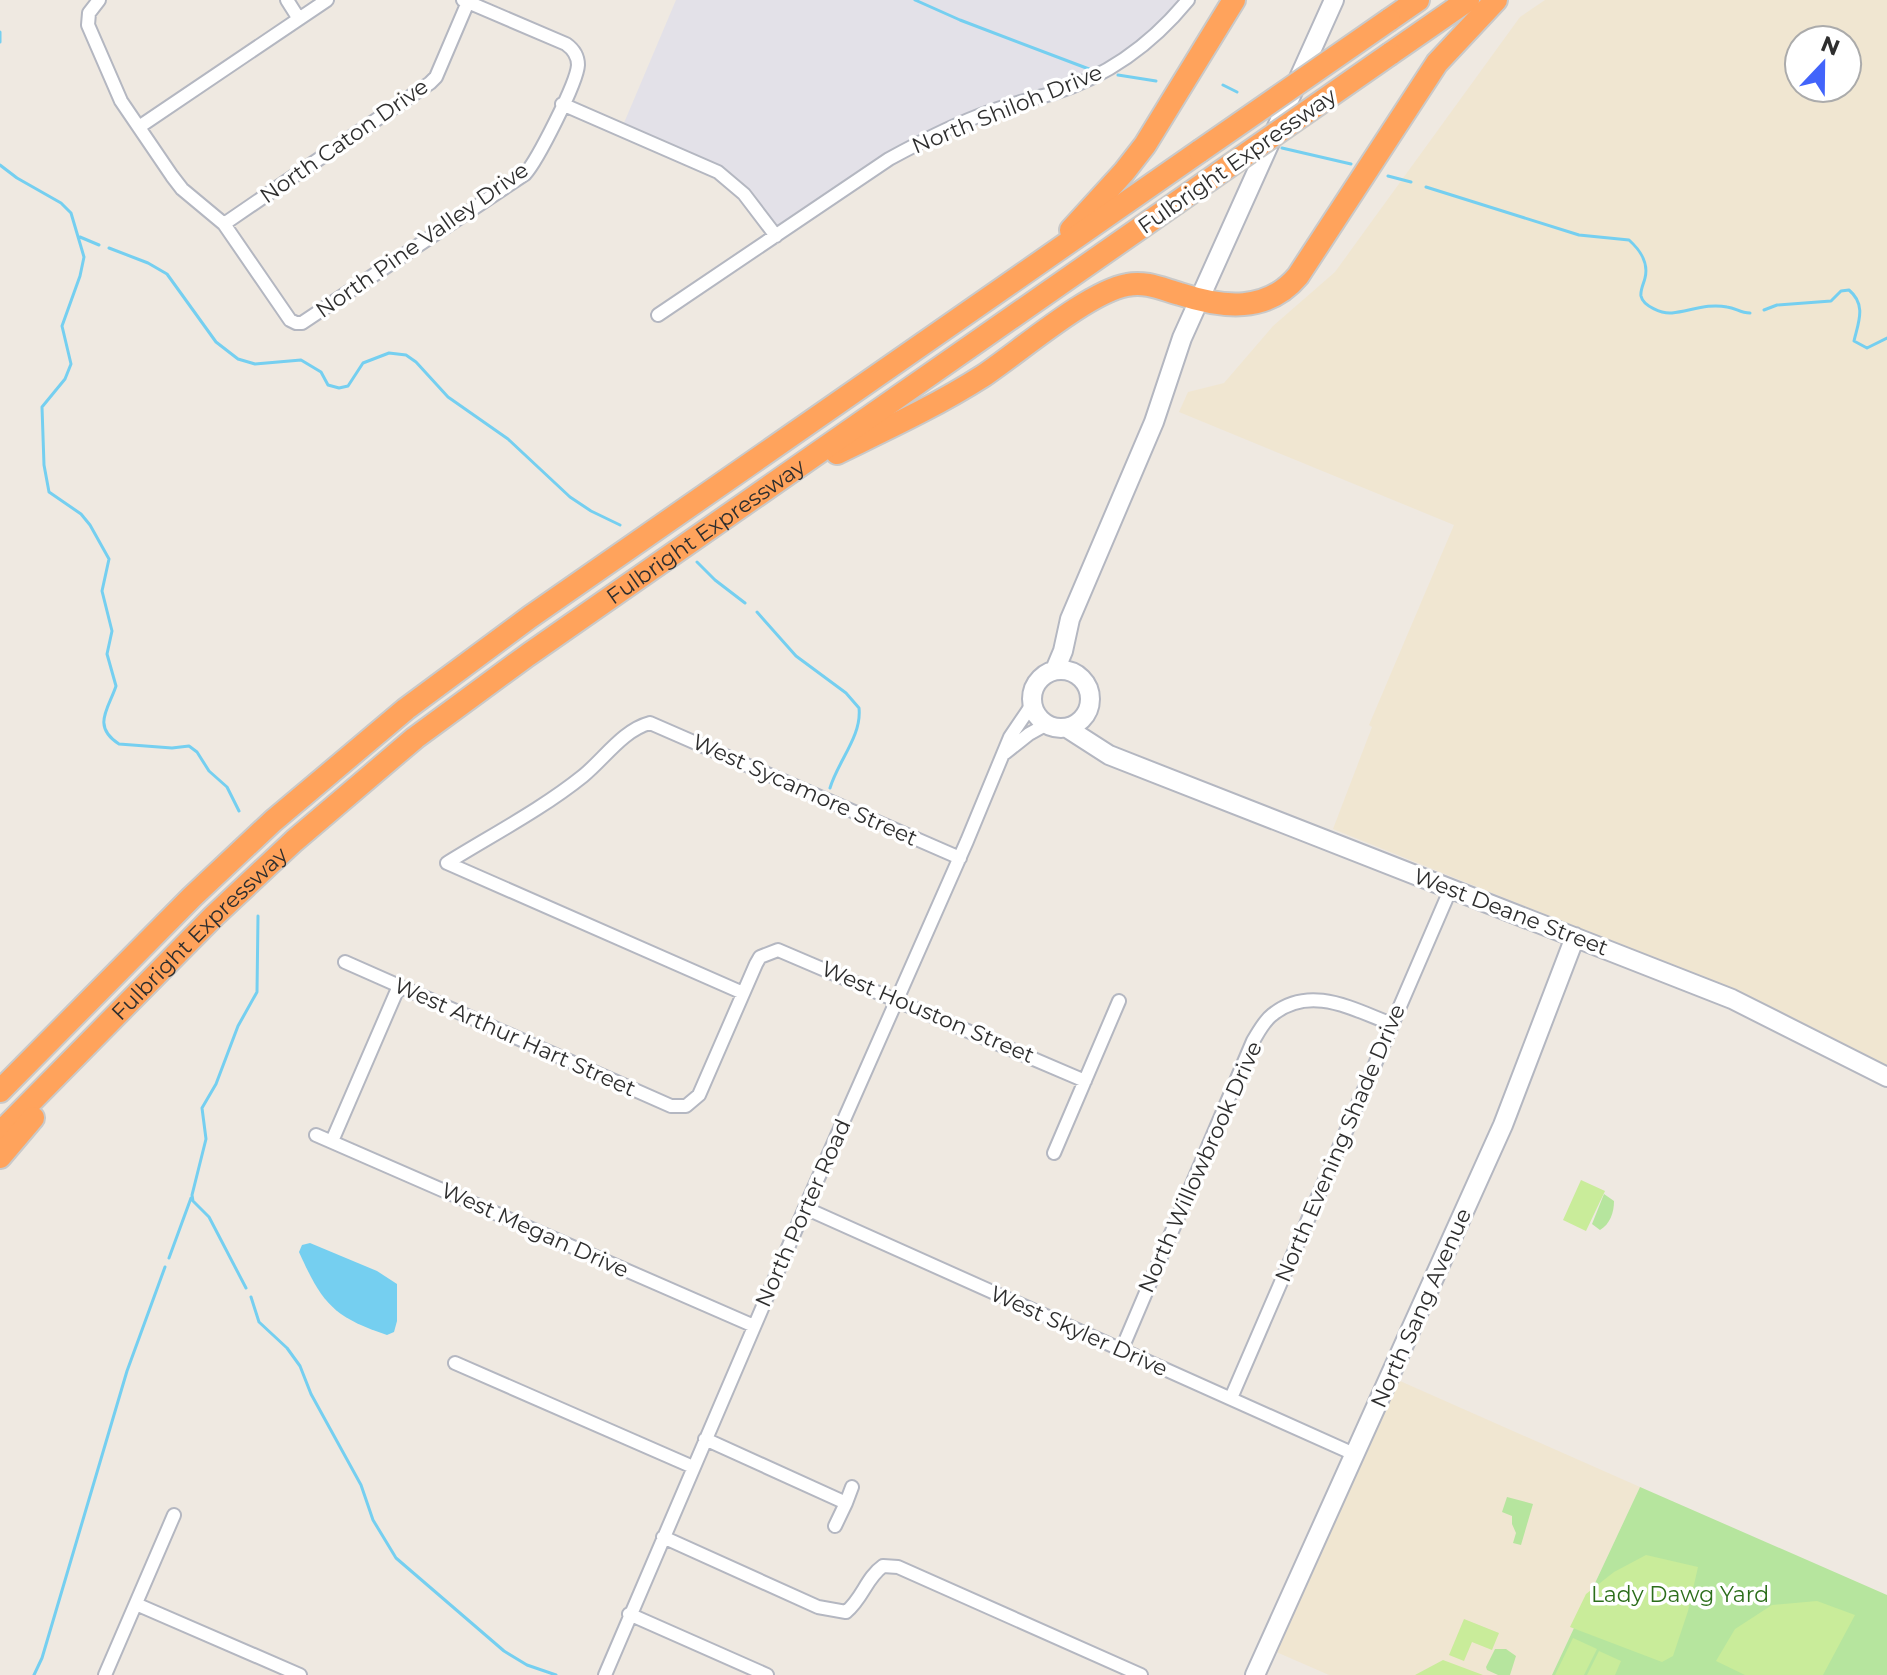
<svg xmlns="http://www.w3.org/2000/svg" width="1887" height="1675" viewBox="0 0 1887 1675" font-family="Montserrat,sans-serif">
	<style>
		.industrial { fill: #e3e1e8 }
		.education { fill: #f0e6d1; fill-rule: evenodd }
		.green { fill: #b6e59e }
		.pitch { fill: #c9ec9a }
		.water { fill: #75cff0 }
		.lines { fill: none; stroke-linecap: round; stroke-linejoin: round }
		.stream { stroke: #75cff0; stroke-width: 3 }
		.street-casing { stroke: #b4b7c1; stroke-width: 16 }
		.secondary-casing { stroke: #b4b7c1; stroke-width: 22 }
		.highway-casing { stroke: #c9c9c9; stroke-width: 26 }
		.street { stroke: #fff; stroke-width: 12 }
		.secondary { stroke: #fff; stroke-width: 18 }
		.highway { stroke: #ffa35c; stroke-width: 22 }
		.highway-bridge-casing { stroke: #c9c9c9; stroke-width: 26; stroke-linecap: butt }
		.highway-bridge { stroke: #ffa35c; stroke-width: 22 }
		.labels { text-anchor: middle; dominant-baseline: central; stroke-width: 7; stroke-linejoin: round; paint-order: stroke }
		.street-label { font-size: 22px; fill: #2e2e2e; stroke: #fff }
		.park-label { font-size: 22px; fill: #2c6e1b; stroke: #fff }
	</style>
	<rect width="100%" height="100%" fill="#efe9e1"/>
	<!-- industrial -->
	<path class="industrial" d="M676 0H1188L1124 61 942 132 776 236 732 182 621 130Z"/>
	<!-- education -->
	<path class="education" d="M1545 0H1887V1066L1734 990 1333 829 1372 727 1369 725 1454 525 1179 412 1188 392 1224 383 1273 326 1335 272 1520 17ZM1847 40V88H1799V40Z
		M1391 1377 1640 1487 1552 1675H1329L1267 1648Z"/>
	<!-- green -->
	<path class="green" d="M1604 1194 1614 1201C1614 1213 1610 1224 1600 1230L1592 1224Z
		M1640 1487 1887 1595V1675H1552Z
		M1507 1497 1533 1504 1521 1545 1513 1543 1516 1533 1512 1524V1516L1502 1512Z
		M1495 1649H1506L1516 1656 1510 1675H1498L1487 1670 1486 1667Z"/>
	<!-- pitch -->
	<path class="pitch" d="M1581 1180 1605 1191 1586 1231 1563 1220Z
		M1646 1555 1698 1567 1688 1611 1673 1656 1662 1662 1570 1627 1586 1594 1614 1572Z
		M1817 1601 1855 1615 1823 1675H1745L1716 1661 1735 1629 1772 1605Z
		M1464 1619 1499 1633 1492 1650 1472 1642 1464 1661 1449 1655Z
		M1573 1638 1597 1649 1584 1675H1555Z
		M1599 1651 1621 1661 1615 1675H1587Z
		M1443 1660 1483 1675H1415Z"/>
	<!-- water -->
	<path class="water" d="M310 1243 377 1271 397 1284V1321L394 1332 387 1335C333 1317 322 1303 299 1252L302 1245Z"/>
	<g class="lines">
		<!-- stream -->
		<path class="stream" d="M915 0 960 20 1089 69
			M0 32V42
			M1118 75 1156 81
			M1223 85 1237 92
			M1282 148 1351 164
			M0 165 17 178 61 203 71 213 84 257 80 276 62 326 71 364 65 379 42 407 44 465 49 492 81 514 90 525 109 559 102 591 112 631 107 654 116 686C109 708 91 726 119 744L172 748 189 746 197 752 209 771 227 787 239 811
			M1388 176 1411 182
			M1426 187 1579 235 1629 240C1640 250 1649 262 1645 278 1644 283 1640 290 1641 296 1643 306 1662 314 1672 313 1690 311 1708 303 1727 307 1736 308 1740 313 1750 313
			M80 237 99 245
			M109 248 148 263 167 274 216 342 238 359 255 364 301 360 321 372 328 385 339 388 348 386 363 363 389 353 406 355 416 362 448 397 508 439 570 497 591 511 620 525
			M1764 310 1777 305 1831 301 1841 291 1849 290C1867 305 1858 323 1854 341L1867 348 1887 338
			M697 562 715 580 745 603
			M757 612 796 656 846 693 859 708C862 736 838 761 830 788
			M169 1258 191 1198
			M246 1288 209 1217 193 1201 192 1195 206 1139 202 1108 216 1084 238 1026 257 992 258 916
			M251 1297 259 1322 287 1348 300 1366 311 1394 361 1485 373 1520 396 1558 504 1651 527 1665 556 1675
			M34 1675 42 1658 127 1371 165 1267"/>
		<defs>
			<path id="street" d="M99 0 89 13 88 25 121 101 172 176 182 189 224 224 290 320 296 323H302L525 174C537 161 577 83 578 65 578 56 573 49 566 44L463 0
				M287 0 299 19
				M562 104 718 172 744 194 776 236
				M139 127 327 0
				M224 224 430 83 436 77 468 2
				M658 315 889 159C922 141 955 124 989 112 1010 104 1033 99 1054 93 1108 76 1152 44 1188 0
				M1005 753 1029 734 1047 724
				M447 863C492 835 542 809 583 776 604 759 623 730 650 723L960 858
				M447 863 743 993
				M345 962 671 1106H686L699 1095 756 964 760 957 778 950 1085 1081
				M316 1135 754 1326
				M332 1141 399 986
				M1054 1153 1119 1001
				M805 1208 1354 1454
				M1121 1351 1253 1041C1258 1033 1264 1021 1272 1015 1310 984 1352 1009 1392 1024
				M455 1363 693 1467
				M1231 1398 1451 888
				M705 1439 846 1503 835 1526
				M846 1503 852 1487
				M663 1537 818 1607 846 1612C863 1598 866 1578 883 1566L898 1567 1141 1675
				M136 1604 300 1675
				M629 1614 767 1675
				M105 1675 174 1515
				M605 1675 805 1208 967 841 1010 737 1031 706"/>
			<path id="secondary" d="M1032 699a29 29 0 1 1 58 0a29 29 0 1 1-58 0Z
				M1055 670 1063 651 1070 619 1154 422 1182 338 1334 0
				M1067 728 1109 755 1732 999 1887 1077
				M1255 1675 1503 1125 1575 937"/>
			<g id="highway">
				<path d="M1389 20 1418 0"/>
				<path d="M1390 54 1468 0"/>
				<path d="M1071 230 1124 172 1145 145 1234 0"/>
				<path d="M837 453C886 429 936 406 983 376 1019 352 1088 292 1127 285 1146 281 1162 289 1180 294 1223 308 1267 313 1298 276L1437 63 1496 0"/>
				<path d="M0 1091 192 897 273 821 406 709 530 617 1200 151"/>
				<path id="s1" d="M0 1133 214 916 294 841 415 738 528 655 1176 203"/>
				<path d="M0 1157 33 1118"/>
			</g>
		</defs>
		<!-- street casing -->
		<use href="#street" class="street-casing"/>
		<!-- secondary casing -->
		<use href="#secondary" class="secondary-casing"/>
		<!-- highway casing -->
		<use href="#highway" class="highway-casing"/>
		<!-- street -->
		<use href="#street" class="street"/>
		<!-- secondary -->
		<use href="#secondary" class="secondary"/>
		<!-- highway -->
		<use href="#highway" class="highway"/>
		<defs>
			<path id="highway-bridge" d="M1200 151 1389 20
				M1176 203 1390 54"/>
		</defs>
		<!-- highway-bridge casing -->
		<use href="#highway-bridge" class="highway-bridge-casing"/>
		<!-- highway-bridge -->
		<use href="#highway-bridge" class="highway-bridge"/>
	</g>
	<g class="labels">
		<!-- street labels -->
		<g class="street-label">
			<text transform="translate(1007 109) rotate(-22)">North Shiloh Drive</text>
			<text transform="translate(344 141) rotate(-35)">North Caton Drive</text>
			<text transform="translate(1237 161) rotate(-35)">Fulbright Expressway</text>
			<text transform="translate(422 240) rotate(-35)">North Pine Valley Drive</text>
			<text stroke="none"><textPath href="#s1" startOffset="930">Fulbright Expressway</textPath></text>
			<text transform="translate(805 790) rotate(24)">West Sycamore Street</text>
			<text transform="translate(1511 912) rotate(21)">West Deane Street</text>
			<text stroke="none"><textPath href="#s1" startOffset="282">Fulbright Expressway</textPath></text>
			<text transform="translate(928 1012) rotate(23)">West Houston Street</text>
			<text transform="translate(515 1037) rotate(24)">West Arthur Hart Street</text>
			<text transform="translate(1340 1143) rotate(-67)">North Evening Shade Drive</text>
			<text transform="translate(1200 1167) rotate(-66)">North Willowbrook Drive</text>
			<text transform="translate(803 1213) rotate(-66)">North Porter Road</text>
			<text transform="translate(535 1230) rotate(24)">West Megan Drive</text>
			<text transform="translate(1421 1308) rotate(-66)">North Sang Avenue</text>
			<text transform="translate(1079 1331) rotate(24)">West Skyler Drive</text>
		</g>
		<!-- park labels -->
		<g class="park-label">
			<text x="1680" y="1594">Lady Dawg Yard</text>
		</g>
	</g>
	<!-- north arrow -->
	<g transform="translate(1823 64) rotate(22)"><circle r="38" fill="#ffffff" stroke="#ababab" stroke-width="2"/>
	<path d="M0-6L14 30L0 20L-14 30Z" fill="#4264fb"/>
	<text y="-12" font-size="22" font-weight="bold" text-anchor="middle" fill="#2e2e2e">N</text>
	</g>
</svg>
